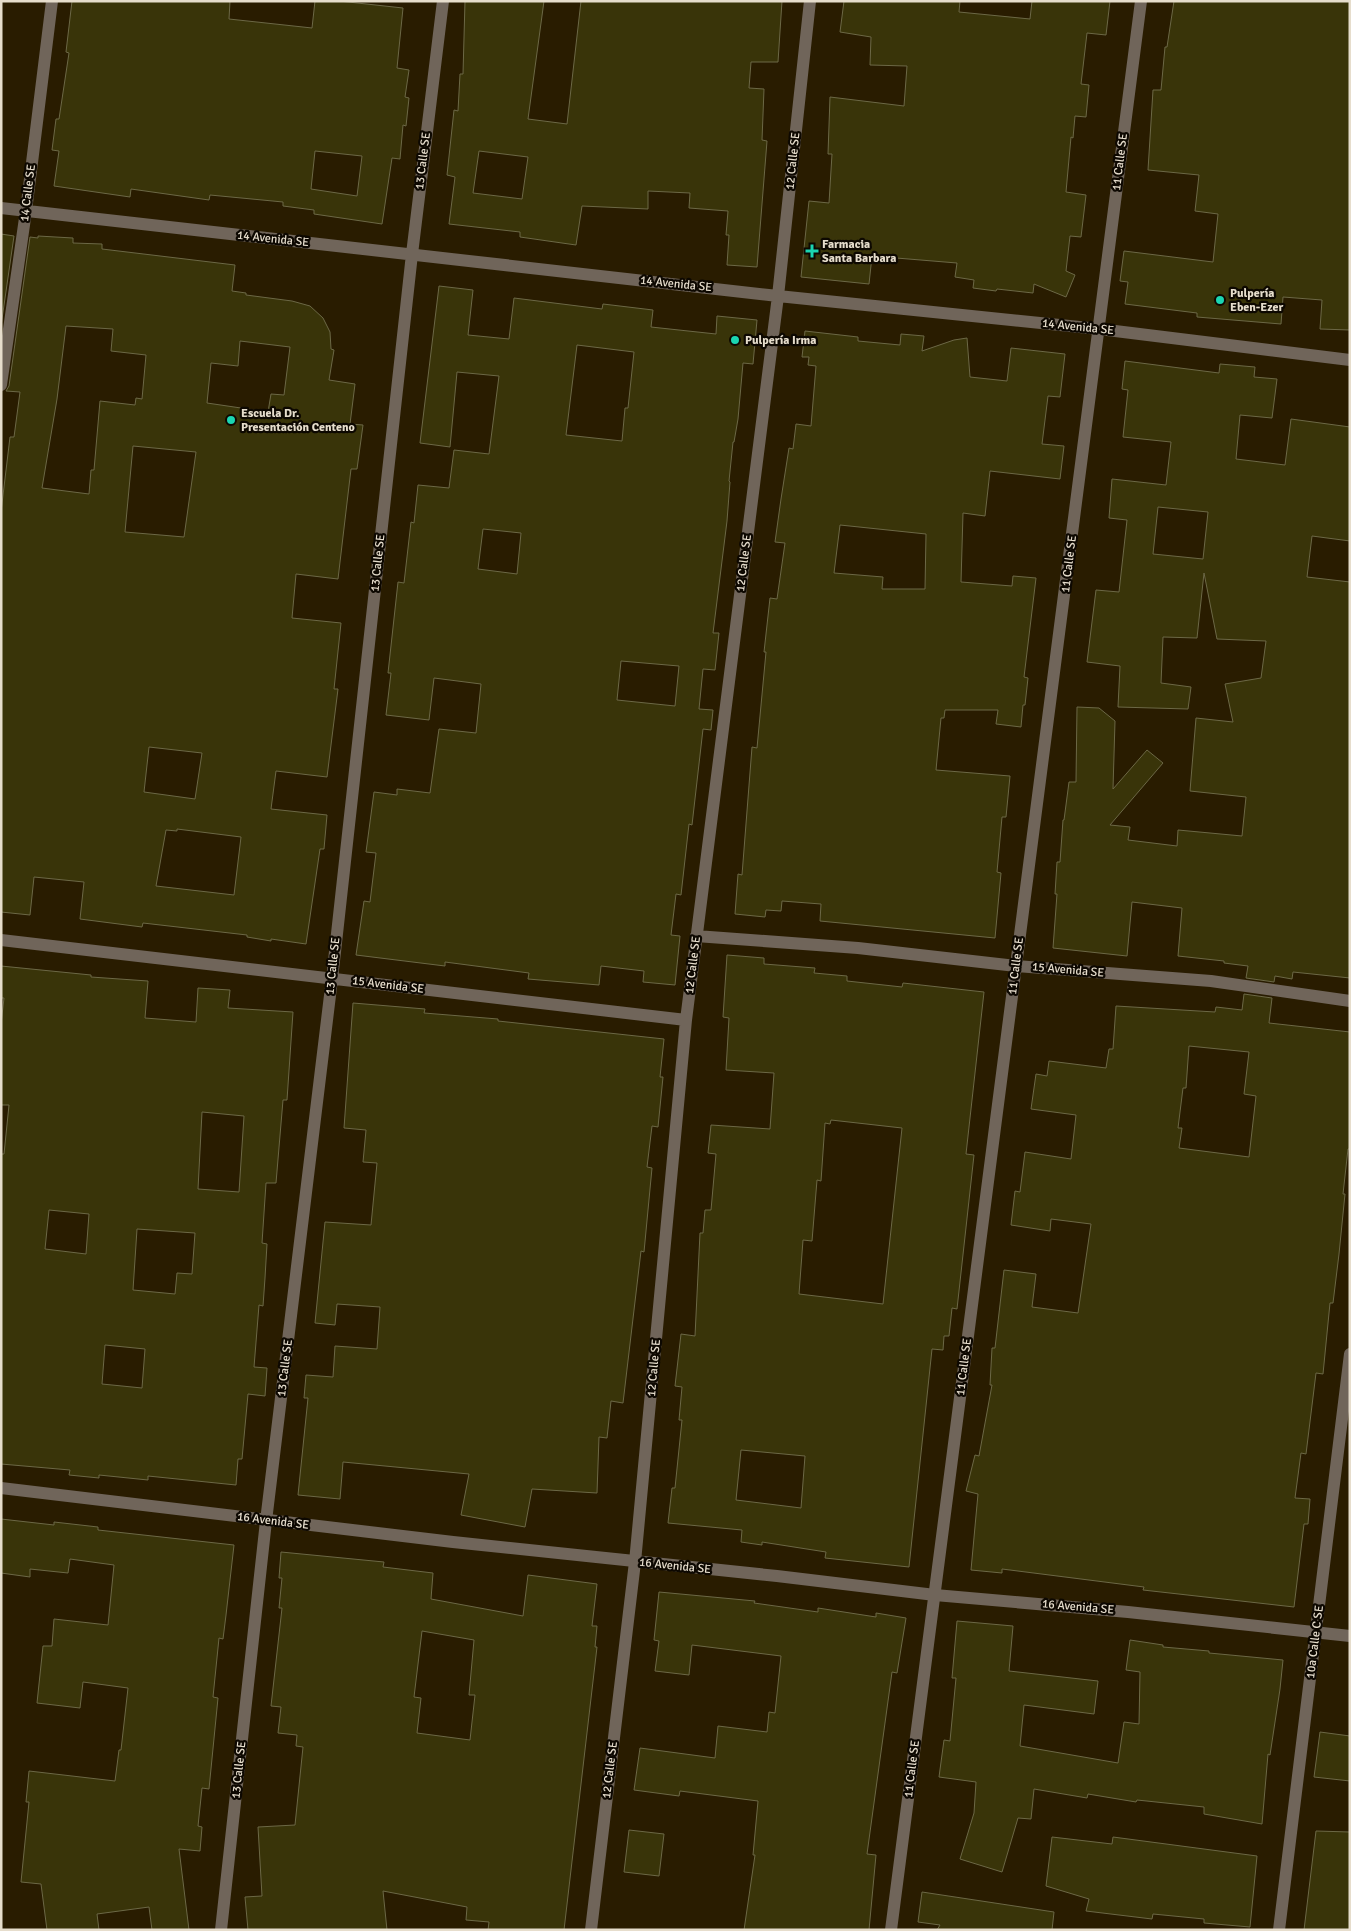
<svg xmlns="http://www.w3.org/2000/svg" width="1351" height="1931" viewBox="0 0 1351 1931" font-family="Signika,sans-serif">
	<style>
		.building { fill: #393409; stroke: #6c6846; fill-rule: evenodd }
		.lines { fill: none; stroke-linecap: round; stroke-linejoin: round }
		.minor { stroke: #70655a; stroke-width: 12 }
		.poi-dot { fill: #1bd5b1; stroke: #0d0801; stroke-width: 2 }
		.labels { text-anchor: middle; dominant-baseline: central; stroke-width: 4.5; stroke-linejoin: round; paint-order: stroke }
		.street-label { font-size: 12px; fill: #e6ddcc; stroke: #0d0801 }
		.poi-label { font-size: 12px; font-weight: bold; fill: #e6ddcc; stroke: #0d0801; text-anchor: start }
	</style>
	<rect width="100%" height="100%" fill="#291c00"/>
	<!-- building -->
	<path class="building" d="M72 1H230L229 19 312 28 315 1H339L403 8 397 68 409 70 405 97 409 98 406 126 403 125 400 159 392 158 382 224 314 214V210L283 206V202L210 195 209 200 131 189 130 197 54 186 59 151 52 150 56 119H59L69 53 66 52ZM315 151 362 156 357 196 311 189Z
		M465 1H544L528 119 567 124 581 1H782L778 62H751L749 88 764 89 762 140 767 141 757 267 727 265 729 235H726L728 211 689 208 690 193 648 191V209L582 206 576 245 520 237V232L449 224 455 177 447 175 454 110 458 111 460 74H463ZM479 151 528 157 522 199 473 193Z
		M844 1H960L959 12 1030 19 1032 1H1110L1106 35 1087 33 1081 84 1089 85 1086 117 1075 116 1073 138 1071 137 1066 192 1086 195 1081 237 1070 236 1066 271 1075 275 1066 297 1034 284 1033 293 997 289 996 291 973 288 974 280 955 277 957 263 872 256 869 284 801 277 809 201 829 203 832 154H828L830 97 904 106 907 66 870 65 871 37 840 32Z
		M1174 1H1350V330L1320 329 1322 300 1283 297 1281 324 1197 317V313L1125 304 1128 282 1120 281 1124 251 1213 262 1218 214 1195 211 1199 175 1148 170 1153 90H1161L1165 47H1167Z
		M1 234 14 236 1 326Z
		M38 236 73 238V243L102 244V249L235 265 232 291 246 293V295L292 301 310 306 323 318 330 332 331 349 334 350 329 380 355 384 350 424 363 425 357 469H351L338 579 296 574 292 618 341 623 334 689H338L327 777 276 771 271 809 327 815 324 849H320L306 944 271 939V941L247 937V935L143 923 142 927 80 919 84 882 34 877 30 915 1 912V512L10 437H14L20 392 6 391 9 386 30 237 38 238ZM66 326 113 329 111 351 146 355 142 399 136 398 135 405 100 401 94 470H91L89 494 42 488 57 399ZM240 341 290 347 284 395 271 394 268 412 207 403 211 363 238 366ZM133 446 196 452 184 537 125 532ZM149 747 202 753 195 799 144 792ZM177 829 241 837 234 895 156 886 166 830 177 831Z
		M439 286 473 290 468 335 509 339 514 298 602 309 603 304 653 310 651 327 716 334 717 316 757 320 753 364 743 363 738 419 734 442H733L729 481 730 482 727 521 713 633H719L715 670 703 669 699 709 713 710 711 730 703 729 692 825 689 824 681 895 676 894 671 935 680 936 675 985 643 982 644 971 601 966 599 985 528 979 529 973 445 962V966L356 955 364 901 370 902 376 853 366 852 374 792 397 795V789L430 793 439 729 476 733 481 684 434 678 429 720 386 715 391 673H388L398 582 404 583 411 522 414 523 418 485 449 488 454 450 489 454 499 376 457 372 450 447 420 443ZM577 345 634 352 628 408H625L622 441 566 435ZM483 529 521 533 517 574 478 569ZM621 661 679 666 675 706 617 700Z
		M805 331 858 337V341L900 345 901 334 924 336 922 351 954 340 967 338 970 377 1007 381 1011 348 1065 354 1060 397 1048 396 1042 444 1064 446 1060 479 990 471 985 516 963 513 961 582 1012 586 1013 576 1036 578 1024 677 1028 678 1025 705H1023L1021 727 996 724 998 710H945L944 718H941L936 770 1010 776 1006 817H1002L997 872 1001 873 995 938 820 921 821 904 782 901 781 911 766 910 765 917 735 914 738 874 742 875 752 747 757 748 766 652H764L770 598 777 599 785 543 775 542 781 499 789 448 793 449 796 424 811 426 816 366 808 365 809 357H802ZM840 525 926 534 925 589H882L883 577 834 573Z
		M1125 361 1219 373 1220 364 1255 367 1254 377 1277 379 1272 418 1240 415 1236 459 1285 465 1291 419 1350 427V541L1312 536 1307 577 1350 582V978L1293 972 1292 979 1275 976 1274 982 1246 978 1248 966 1224 963V961L1178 956 1182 908 1132 902 1127 956 1053 948 1057 894H1055L1057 862H1060L1063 820H1064L1069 782H1076L1077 707 1099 708 1115 721 1113 789 1147 750 1163 763 1110 825 1130 827 1128 840 1177 846 1178 830 1242 836 1246 797 1190 791 1196 718 1233 722 1225 684 1261 678 1266 641 1217 639 1204 573 1197 638 1163 637 1161 683 1191 687 1188 709 1118 707 1120 666 1087 662 1096 590 1119 592 1127 520 1109 518 1112 479 1166 485 1171 442 1123 437 1128 390 1122 389ZM1158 507 1208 512 1203 559 1153 554Z
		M727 955 764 958V964L815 968 814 973 847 976V981L902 987 903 983 984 992 966 1154 974 1155 957 1309 952 1308 949 1336H944L943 1350 932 1349 909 1567 825 1558 826 1552 762 1542V1545L741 1542 742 1530 668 1523 672 1488H675L682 1420H679L682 1387 675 1386 681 1334 695 1336 700 1233H703L705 1210H711L716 1154 708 1153 711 1125 770 1129 774 1073 726 1070 729 1018 723 1017ZM831 1120 902 1128 883 1304 799 1294 803 1240 812 1241 817 1180 821 1181 825 1123 830 1124ZM741 1450 805 1456 801 1508 736 1500Z
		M1 966 91 975V977L148 981 145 1018 196 1022 198 988 230 990 228 1008 293 1012 287 1100H283L276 1183H266L262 1243 267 1244 265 1278 263 1306 259 1305 254 1367 267 1368 265 1396 248 1394 242 1459H238L236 1485 148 1476V1480L99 1475V1478L69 1475 70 1470 1 1464V1154H4L9 1105H1V1024L4 998H1ZM202 1112 244 1116 239 1192 198 1189ZM49 1210 89 1214 86 1254 45 1249ZM137 1229 195 1233 192 1274 177 1273 175 1294 133 1290ZM105 1345 145 1349 142 1388 102 1384Z
		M1244 994 1272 998 1269 1023 1350 1032V1149H1348L1343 1194H1345L1339 1254 1333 1303H1330L1323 1374 1316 1373 1306 1454 1301 1453 1295 1498 1310 1499 1308 1524H1304L1294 1607 1143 1590 1144 1587 1002 1569V1573L971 1570 978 1494 966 1491 975 1455 979 1456 992 1385H990L992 1348H995L1004 1270 1036 1274 1032 1307 1078 1313 1091 1224 1051 1219 1050 1231 1011 1225 1015 1191 1020 1192 1025 1152 1071 1159 1076 1115 1031 1109 1036 1074 1047 1076 1049 1061 1106 1068 1109 1049H1113L1116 1006 1215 1012 1216 1007 1242 1010ZM1189 1046 1249 1052 1244 1094 1256 1096 1249 1157 1179 1148 1182 1128H1178L1183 1088H1186Z
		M353 1003 425 1009 424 1013 498 1019V1021L664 1039 660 1077H663L658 1127 652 1126 647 1167 652 1168 644 1252 641 1251 623 1403 611 1401 607 1438 599 1437 597 1493 532 1489 525 1527 461 1515 469 1474 343 1462 340 1499 298 1495 308 1398H304L306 1375 333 1377 335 1346 377 1349 380 1307 337 1304 335 1325 315 1323 325 1222 371 1225 377 1163 363 1162 366 1130 344 1128Z
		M1 1519 54 1525V1522L98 1527V1530L234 1545 226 1615 223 1639 219 1638 213 1697 218 1698 209 1789 202 1788 198 1826 202 1827 200 1851 179 1849 189 1930H152L149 1907 97 1914 99 1930H47L41 1884 21 1882 29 1802H26L29 1771 115 1781 119 1750H121L128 1688 83 1682 80 1708 37 1703 43 1646H52L54 1619 108 1625 114 1565 70 1559 68 1573 30 1569V1577L1 1573Z
		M281 1552 384 1562 383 1567 433 1573 431 1599 523 1616 528 1575 597 1584 592 1626H597L595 1647H597L564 1930H488L489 1922 466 1920 467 1907 383 1891 387 1930H248L245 1897 262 1896 258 1827 295 1825 303 1747 296 1746 297 1735 278 1733 281 1707 271 1706 282 1608H279L282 1578H279ZM422 1631 474 1640 469 1695H475L470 1740 417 1733 421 1698 414 1697Z
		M659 1592 755 1601 754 1603 818 1612V1608L876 1617V1613L906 1618 897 1673 892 1672 867 1854 876 1855 869 1930H744L755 1855H753L758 1801 680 1791 679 1796 634 1790 640 1748 715 1758 718 1726 767 1732 769 1712 775 1713 781 1656 692 1645 689 1675 655 1671 659 1641 654 1640Z
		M957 1621 1013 1626 1009 1671 1098 1681 1094 1714 1024 1705 1020 1746 1118 1763 1124 1722 1139 1724 1140 1672 1126 1670 1130 1640 1163 1645V1647L1209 1651V1653L1283 1660 1280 1689 1270 1755 1268 1754 1262 1824 1204 1814V1807L1137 1800 1136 1802 1088 1794 1087 1798 1034 1789 1031 1819 1018 1818 1002 1872 960 1859 974 1813 976 1782 939 1777 944 1740 950 1741 956 1678H952Z
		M1320 1732 1350 1736V1781L1314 1777Z
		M629 1830 664 1834 659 1876 624 1872Z
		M1316 1831 1350 1832V1930H1304Z
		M1052 1837 1112 1844 1113 1837 1257 1856 1250 1927 1204 1923V1919L1153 1914 1152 1919 1086 1911 1089 1899 1046 1886Z
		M922 1892 1054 1912 1052 1930H937L940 1925 918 1922Z"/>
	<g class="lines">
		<!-- minor -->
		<path class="minor" d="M1 208 778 296 1099 329 1350 360
			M1 385 26 211 52 1
			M696 936 858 948 1016 966 1211 981 1350 1001
			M1 940 686 1020
			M1 1488 453 1542 777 1576 935 1595 1128 1612 1350 1636
			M221 1930 266 1521 332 979 412 254 443 1
			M591 1930 635 1562 686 1020 778 296 810 1
			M891 1930 1141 1
			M1279 1930 1350 1354"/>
	</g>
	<!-- markers -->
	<g class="poi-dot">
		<path d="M809.5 243.5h5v5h5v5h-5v5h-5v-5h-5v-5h5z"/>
		<circle cx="1220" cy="300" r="5"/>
		<circle cx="735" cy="340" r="5"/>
		<circle cx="231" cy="420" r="5"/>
	</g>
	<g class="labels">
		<!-- street labels -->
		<g class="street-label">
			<text transform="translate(423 161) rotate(-83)">13 Calle SE</text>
			<text transform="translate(793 161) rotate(-84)">12 Calle SE</text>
			<text transform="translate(1120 162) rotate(-83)">11 Calle SE</text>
			<text transform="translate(28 193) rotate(-83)">14 Calle SE</text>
			<text transform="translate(273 239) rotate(6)">14 Avenida SE</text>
			<text transform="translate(676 284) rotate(6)">14 Avenida SE</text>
			<text transform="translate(1078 327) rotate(6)">14 Avenida SE</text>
			<text transform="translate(378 563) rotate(-84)">13 Calle SE</text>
			<text transform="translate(744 563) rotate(-83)">12 Calle SE</text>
			<text transform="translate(1069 564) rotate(-83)">11 Calle SE</text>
			<text transform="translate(693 965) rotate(-83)">12 Calle SE</text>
			<text transform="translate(333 966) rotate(-84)">13 Calle SE</text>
			<text transform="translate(1016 966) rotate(-83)">11 Calle SE</text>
			<text transform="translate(1068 970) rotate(5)">15 Avenida SE</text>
			<text transform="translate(388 985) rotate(7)">15 Avenida SE</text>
			<text transform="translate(964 1367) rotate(-83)">11 Calle SE</text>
			<text transform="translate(285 1368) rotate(-83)">13 Calle SE</text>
			<text transform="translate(654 1368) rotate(-85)">12 Calle SE</text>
			<text transform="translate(273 1521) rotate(7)">16 Avenida SE</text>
			<text transform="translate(675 1566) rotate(6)">16 Avenida SE</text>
			<text transform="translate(1078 1607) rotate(5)">16 Avenida SE</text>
			<text transform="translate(1315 1642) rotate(-83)">10a Calle C SE</text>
			<text transform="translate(912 1769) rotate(-83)">11 Calle SE</text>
			<text transform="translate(239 1770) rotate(-84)">13 Calle SE</text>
			<text transform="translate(610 1770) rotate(-83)">12 Calle SE</text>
		</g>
		<!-- poi labels -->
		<g class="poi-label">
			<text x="822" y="244">Farmacia<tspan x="822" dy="14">Santa Barbara</tspan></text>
			<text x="1230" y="293">Pulpería<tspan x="1230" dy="14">Eben-Ezer</tspan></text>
			<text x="745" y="340">Pulpería Irma</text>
			<text x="241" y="413">Escuela Dr.<tspan x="241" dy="14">Presentación Centeno</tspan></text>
		</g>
	</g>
	<!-- border -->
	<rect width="1351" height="1931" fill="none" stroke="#e6ddcc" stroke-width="5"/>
</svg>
